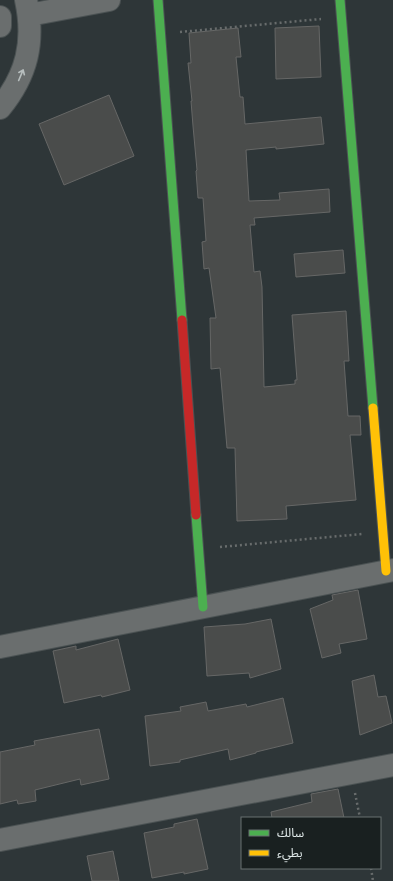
<svg xmlns="http://www.w3.org/2000/svg" width="393" height="881" viewBox="0 0 393 881" font-family="'Exo 2','Noto Sans Arabic',sans-serif">
	<style>
		.building { fill: #4a4c4b; stroke: #666766 }
		.lines { fill: none; stroke-linecap: round; stroke-linejoin: round }
		.street-casing { stroke: #4b5253; stroke-width: 24 }
		.fast-casing { stroke: #4b5253; stroke-width: 11 }
		.slow-casing { stroke: #4b5253; stroke-width: 11 }
		.jam-casing { stroke: #4b5253; stroke-width: 11 }
		.path { stroke: #686c6c; stroke-width: 2.5; stroke-dasharray: 2 3; stroke-linecap: butt }
		.street { stroke: #6a6e6e; stroke-width: 22 }
		.fast { stroke: #4caf50; stroke-width: 9 }
		.slow { stroke: #ffc107; stroke-width: 9 }
		.jam { stroke: #c62828; stroke-width: 9 }
		.oneway { stroke: #b7bebe }
	</style>
	<rect width="100%" height="100%" fill="#2e3638"/>
	<!-- building -->
	<path class="building" d="M319 26 321 77 276 79 275 28Z
		M238 28 241 57H236L240 97H243L245 124 321 117 324 144 276 149V147L246 150 249 201 280 200 279 193 329 189 330 212 254 218 255 225H250L254 272 260 271 262 287 264 387 295 384V380H297L292 315 346 311 349 361H344L348 416H360L361 435H350L356 500 286 506 287 519 237 521 235 448H227L220 368 211 369 210 318H216L209 268 204 269 202 242 206 241 203 198H198L196 171 197 170 193 126 191 101H192L188 63H191L189 33Z
		M109 95 134 156 64 185 39 124Z
		M343 250 345 273 296 277 294 254Z
		M358 590 367 639 339 644 341 653 322 658 310 609 333 600 332 595Z
		M271 619 281 669 250 678 249 673 207 676 204 627 245 624Z
		M118 639 130 690 102 697 101 695 64 703 53 651 76 646V650Z
		M374 675 378 697 386 696 392 723 360 735 352 681Z
		M283 698 293 743 256 752V753L230 760 228 749 180 760V762L150 766 145 716 181 711 180 707 206 702 208 711 246 704 247 707Z
		M99 729 109 779 81 785 80 779 35 790 36 801 18 804 17 800 0 804V752L35 745 34 741Z
		M338 789 344 818H272L271 812 312 802 311 794Z
		M197 819 208 869 184 874V872L152 878 144 833 174 827V824Z
		M113 851 119 881H92L87 856Z"/>
	<g class="lines">
		<defs>
			<path id="street" d="M29 15 109 0
				M0 17V26
				M0 108C27 75 35 42 26 0
				M0 647 393 570
				M0 840 393 765"/>
			<path id="fast" d="M158 0 182 320
				M340 0 373 408
				M196 515 203 607"/>
			<path id="slow" d="M373 408 386 571"/>
			<path id="jam" d="M182 320 196 515"/>
		</defs>
		<!-- street casing -->
		<use href="#street" class="street-casing"/>
		<!-- fast casing -->
		<use href="#fast" class="fast-casing"/>
		<!-- slow casing -->
		<use href="#slow" class="slow-casing"/>
		<!-- jam casing -->
		<use href="#jam" class="jam-casing"/>
		<!-- path -->
		<path class="path" d="M180 32 321 19
			M220 547 362 534
			M355 793 360 818
			M371 868 373 881"/>
		<!-- street -->
		<use href="#street" class="street"/>
		<!-- fast -->
		<use href="#fast" class="fast"/>
		<!-- slow -->
		<use href="#slow" class="slow"/>
		<!-- jam -->
		<use href="#jam" class="jam"/>
	</g>
	<!-- one-way arrows -->
	<defs><path id="oneway-shaft" d="M-6 0H5M1.5-3L5.5 0L1.5 3" fill="none" stroke-width="1.6" stroke-linecap="round" stroke-linejoin="round"/></defs>
	<use class="oneway" href="#oneway-shaft" transform="translate(21 75) rotate(-67)"/>
	<!-- legend -->
	<rect x="241" y="817" width="140" height="52" fill="#192020" stroke="#697070"/>
	<rect x="249" y="830" width="20" height="6" fill="#4caf50" stroke="#697070"/>
	<text x="277" y="837" font-size="12" fill="#e0e9e9">سالك</text>
	<rect x="249" y="850" width="20" height="6" fill="#ffc107" stroke="#697070"/>
	<text x="277" y="857" font-size="12" fill="#e0e9e9">بطيء</text>
</svg>
